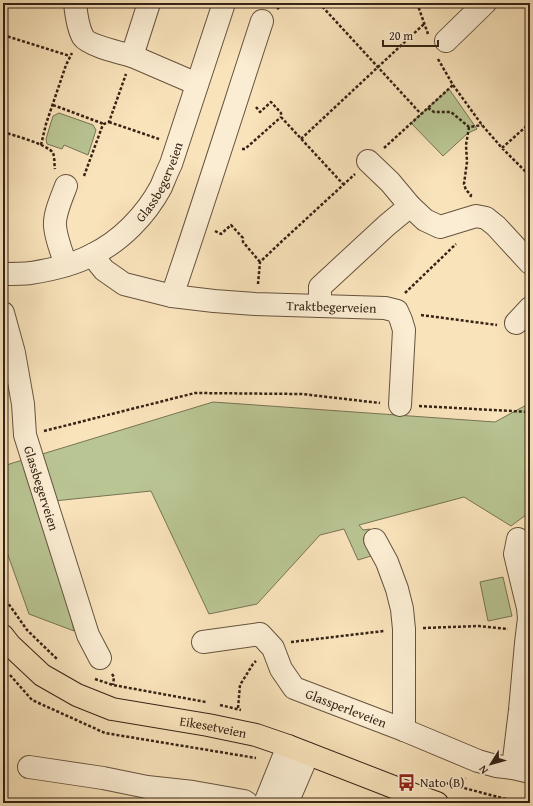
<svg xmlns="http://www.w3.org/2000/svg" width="533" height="806" viewBox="0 0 533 806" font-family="'Gentium Book Plus',serif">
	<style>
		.green { fill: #b9c593; stroke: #777454 }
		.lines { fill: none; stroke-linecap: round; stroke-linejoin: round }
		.minor-casing { stroke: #66533e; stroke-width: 24 }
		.major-casing { stroke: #352315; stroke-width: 24 }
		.path { stroke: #352315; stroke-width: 2.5; stroke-dasharray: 3 2; stroke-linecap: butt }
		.minor { stroke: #fbedd3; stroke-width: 22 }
		.major { stroke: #f9e3bb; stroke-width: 22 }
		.labels { text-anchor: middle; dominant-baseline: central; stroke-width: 3; stroke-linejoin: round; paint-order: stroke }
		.street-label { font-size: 13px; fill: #352315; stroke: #fbedd3 }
		.poi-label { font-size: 13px; fill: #352315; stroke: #fbedd3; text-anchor: start }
	</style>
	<rect width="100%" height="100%" fill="#f9e3bb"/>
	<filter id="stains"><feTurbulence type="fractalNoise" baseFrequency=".005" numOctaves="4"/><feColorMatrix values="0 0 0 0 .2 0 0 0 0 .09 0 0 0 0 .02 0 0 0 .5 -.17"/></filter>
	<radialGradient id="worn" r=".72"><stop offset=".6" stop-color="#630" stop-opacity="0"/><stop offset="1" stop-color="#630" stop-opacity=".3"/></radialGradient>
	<!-- green -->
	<path class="green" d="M449 89 477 129 468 133 443 156 411 123Z
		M59 113 93 125 96 130 88 155 64 145 62 149 47 144 46 139 53 116Z
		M213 402 495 422 530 403V512L511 526 464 497 359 525 363 530 370 529 372 533 371 556 358 560 344 529 320 535 257 604 209 614 151 491 44 502 74 631 29 614 3 541V466Z
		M503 577 512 616 488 621 480 582Z"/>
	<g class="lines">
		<defs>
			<g id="minor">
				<path d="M75 3C76 13 78 28 83 37 88 45 121 53 132 56L149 3"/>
				<path d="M446 41 485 3"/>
				<path d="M132 56 197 84"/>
				<path d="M368 161 390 182 410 206 425 220 440 227 476 216 486 218 496 226 530 263"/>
				<path d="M66 186C62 197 54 214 55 226 56 239 62 253 66 265"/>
				<path id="s1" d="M92 255 104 270 124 284 172 296 214 301 255 304 385 308 397 311 401 320 404 330 400 405"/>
				<path id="s2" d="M3 274C12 274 22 274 31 273 50 270 75 264 92 255 121 241 146 215 161 187 164 180 167 172 171 164L224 3"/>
				<path d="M172 296C203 205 232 113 262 21"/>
				<path d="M320 306V287L387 225 410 206"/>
				<path id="s3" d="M3 313 14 353 23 404 25 435 88 635 100 658"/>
				<path d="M516 323 530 308"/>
				<path d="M375 540 387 562 397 589 402 609 404 629V730"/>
				<path id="s4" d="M203 642 260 634 273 648 281 669 294 688 404 730 478 761 496 766 513 768 530 772"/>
				<path d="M29 767 103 778 147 787 193 792 244 801 247 803"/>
				<path d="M513 768 520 710 526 643 529 618 528 608 515 554 518 539"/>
				<path d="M265 803 288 746"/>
				<path d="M287 803 308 754"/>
			</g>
			<g id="major">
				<path id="s5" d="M3 636 10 645 42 675 77 695 112 709 208 725 256 735 288 746 409 793 437 803"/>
			</g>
		</defs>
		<!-- minor casing -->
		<use href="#minor" class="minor-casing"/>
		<!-- major casing -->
		<use href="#major" class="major-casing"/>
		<!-- path -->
		<path class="path" d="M319 3 421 114
			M417 3 428 34
			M277 9 284 3
			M3 35 70 56
			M438 59 453 85 482 125 502 148 530 176
			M53 105 104 124
			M256 107 260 112 271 102 281 113V117L343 184
			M428 108 434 112H451L469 127 482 125
			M109 122 159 139
			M469 127 466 145 467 162 464 184 466 190 471 195 470 198
			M3 132C13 135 49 145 53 153 55 158 54 164 55 169
			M301 139 424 24
			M41 145 46 124 66 65 72 53
			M384 148 453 85
			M502 148 530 123
			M242 149H245L281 117
			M84 176 102 127 104 124 109 122 126 74
			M215 231 221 234 231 225 243 238V242L260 262
			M258 284 260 262 280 243 355 174
			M405 293 456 244
			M421 315 497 325
			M419 406 530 412
			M44 431 195 393 302 394 380 403
			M3 596 27 630 57 659
			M423 628 479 626 508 629
			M291 642 384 631
			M112 674 114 677 113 685
			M10 675 32 700 105 733 256 758
			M95 679 113 685 206 702
			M220 705 241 710
			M238 708 240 685 253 664 256 661
			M445 783 521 803
			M453 786 466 778"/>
		<!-- minor -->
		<use href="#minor" class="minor"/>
		<!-- major -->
		<use href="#major" class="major"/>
	</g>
	<!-- icons -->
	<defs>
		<symbol id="bus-bare" viewBox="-9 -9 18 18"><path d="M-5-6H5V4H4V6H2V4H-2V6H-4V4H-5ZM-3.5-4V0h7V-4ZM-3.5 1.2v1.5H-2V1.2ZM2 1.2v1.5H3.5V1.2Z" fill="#8f2418" stroke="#fbedd3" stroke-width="2.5" paint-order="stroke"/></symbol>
	</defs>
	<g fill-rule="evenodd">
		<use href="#bus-bare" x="394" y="770" width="25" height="25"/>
	</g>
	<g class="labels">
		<!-- street labels -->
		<g class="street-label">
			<text stroke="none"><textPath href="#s2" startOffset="194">Glassbegerveien</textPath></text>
			<text stroke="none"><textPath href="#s1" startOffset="253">Traktbegerveien</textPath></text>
			<text stroke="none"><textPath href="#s3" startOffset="180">Glassbegerveien</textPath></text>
			<text stroke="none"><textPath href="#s4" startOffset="178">Glassperleveien</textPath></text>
			<text stroke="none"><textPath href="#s5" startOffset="236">Eikesetveien</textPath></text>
		</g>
		<!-- poi labels -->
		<g class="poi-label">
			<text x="420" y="782">Nato (B)</text>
		</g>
	</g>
	<!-- margin -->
	<rect width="533" height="806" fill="none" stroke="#f9e3bb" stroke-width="16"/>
	<rect x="4" y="4" width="525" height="798" fill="none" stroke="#352315" stroke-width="2"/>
	<rect x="8" y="8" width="517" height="790" fill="none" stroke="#352315"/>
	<!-- north arrow -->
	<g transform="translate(491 764) rotate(233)" stroke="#fbedd3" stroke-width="3" paint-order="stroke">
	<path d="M0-3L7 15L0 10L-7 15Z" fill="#352315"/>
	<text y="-6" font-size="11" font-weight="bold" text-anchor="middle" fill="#352315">N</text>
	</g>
	<!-- scale -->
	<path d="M383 40v6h55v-6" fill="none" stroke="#352315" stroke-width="2"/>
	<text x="389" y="40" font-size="12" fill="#352315" stroke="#fbedd3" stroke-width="3" paint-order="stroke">20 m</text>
	<rect width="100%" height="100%" filter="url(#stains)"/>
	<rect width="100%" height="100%" fill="url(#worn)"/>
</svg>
